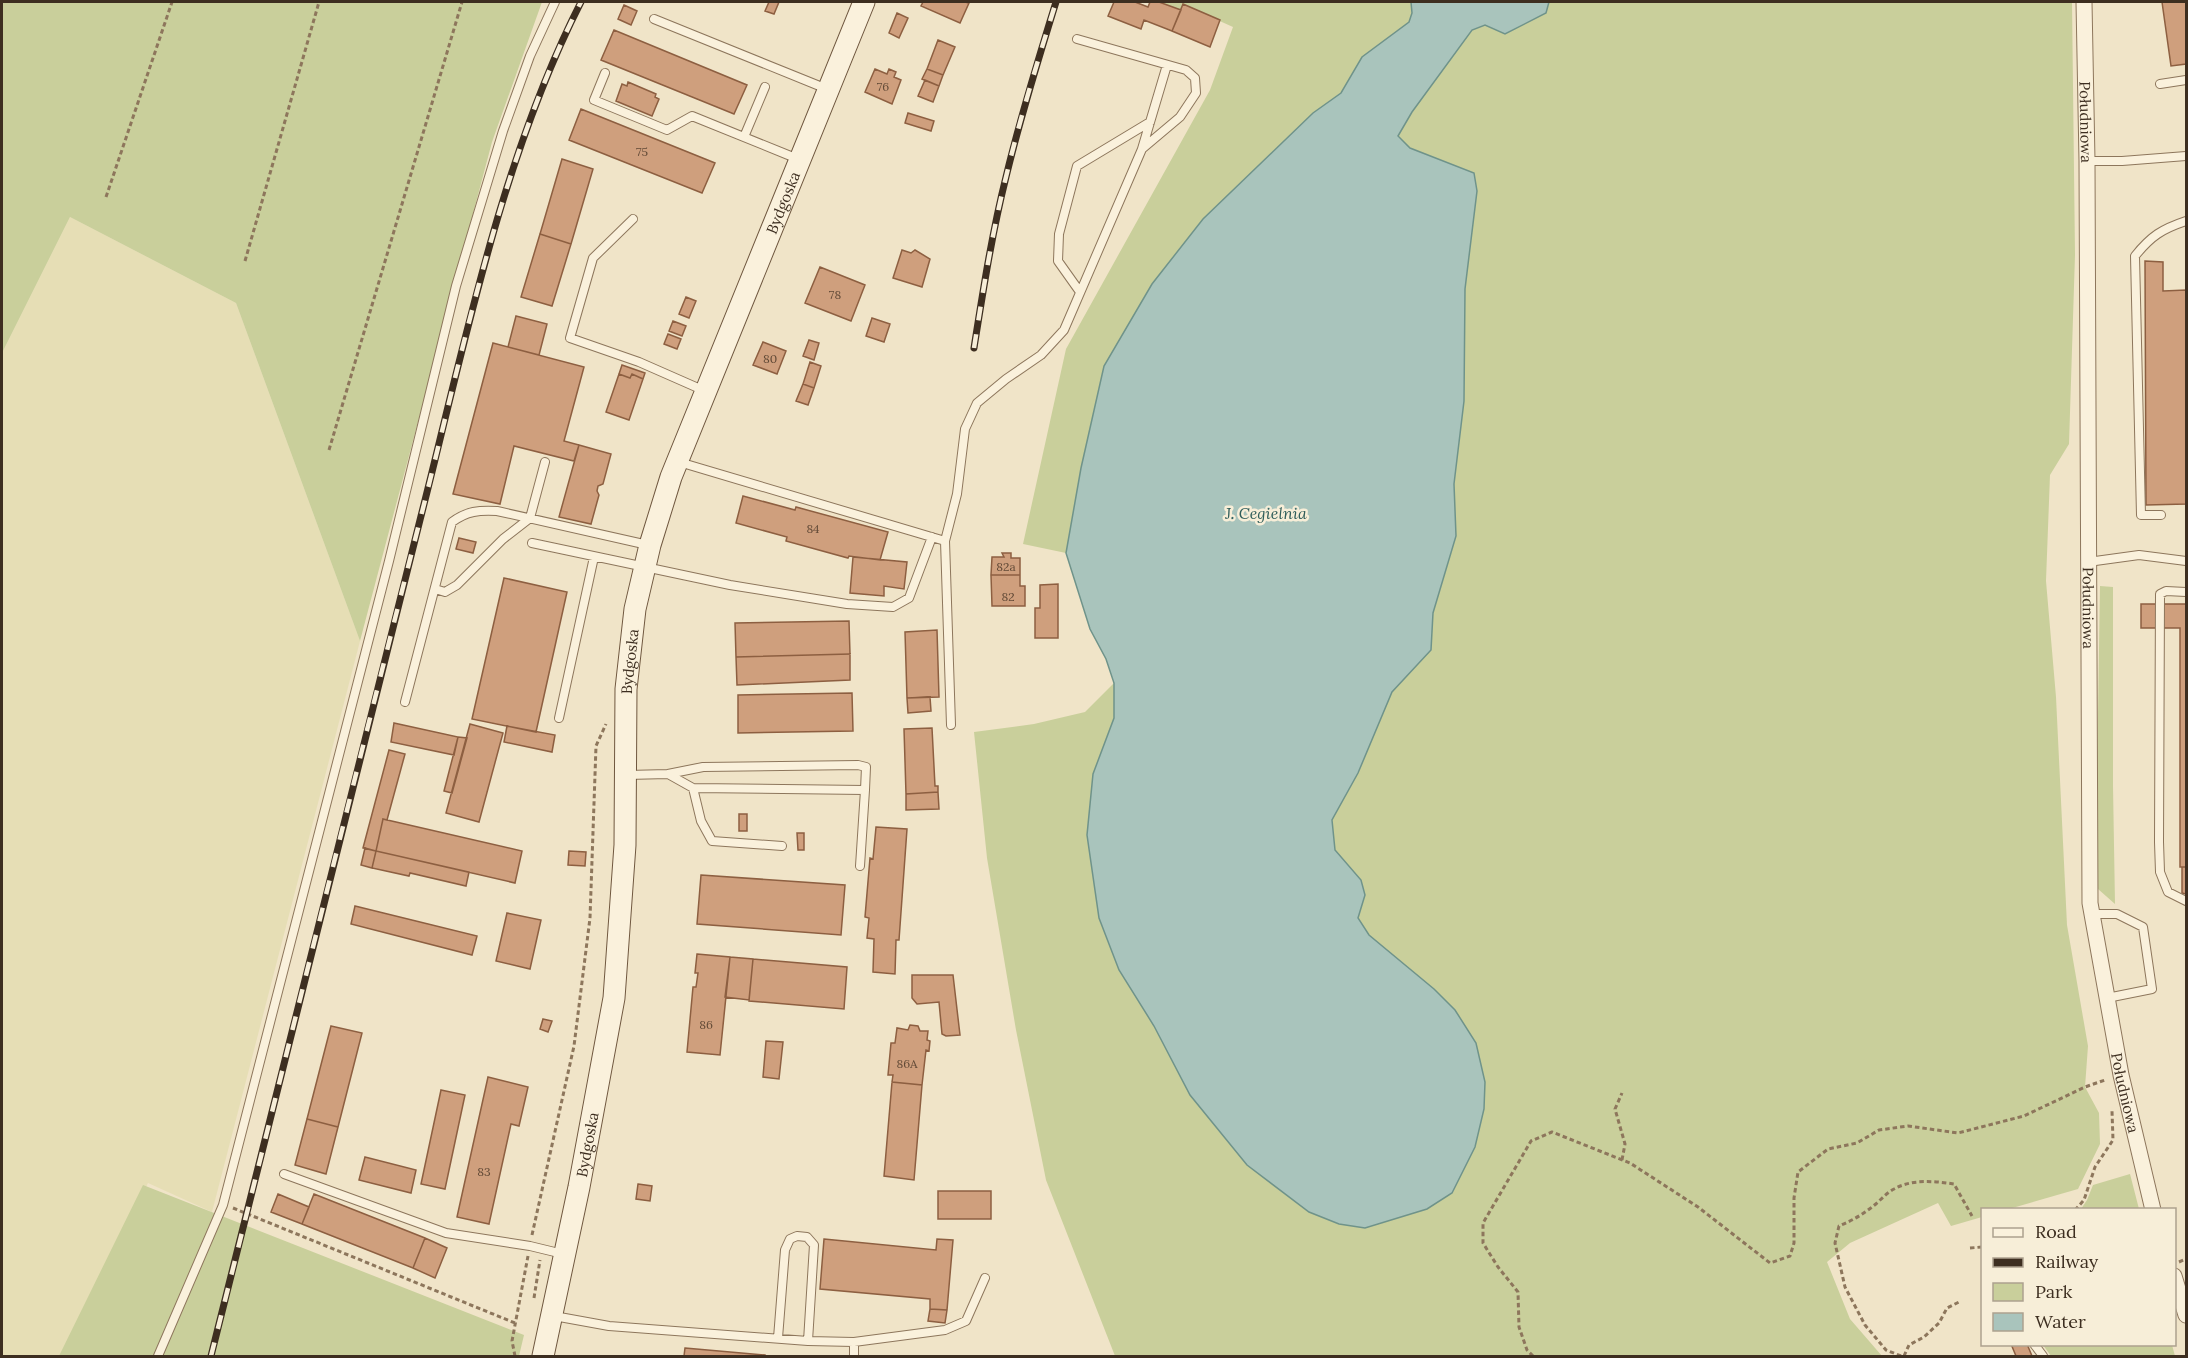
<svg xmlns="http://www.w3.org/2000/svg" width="2188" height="1358" viewBox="0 0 2188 1358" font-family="Lora,serif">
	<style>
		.farmland { fill: #e6deb5 }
		.green { fill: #c9cf9b }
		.water { fill: #a9c4bc; stroke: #6f938a; stroke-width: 1.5 }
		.building { fill: #cf9f7d; stroke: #8d5f41; stroke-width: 1.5 }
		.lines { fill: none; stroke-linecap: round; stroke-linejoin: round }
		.lane-casing { stroke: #8d765c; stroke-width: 10 }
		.street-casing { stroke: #8d765c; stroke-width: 17 }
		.secondary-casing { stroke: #6f573f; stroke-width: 23 }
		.path { stroke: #8d765c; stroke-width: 3; stroke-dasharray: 4.5 3; stroke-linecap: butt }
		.lane { stroke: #faf1dc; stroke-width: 8 }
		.street { stroke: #faf1dc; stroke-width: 15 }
		.secondary { stroke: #faf1dc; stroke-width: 21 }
		.rail-casing { stroke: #3d2e20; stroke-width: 7 }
		.rail { stroke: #f7eed8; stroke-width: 4.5; stroke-dasharray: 14; stroke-linecap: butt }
		.labels { text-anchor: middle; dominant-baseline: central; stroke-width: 5; stroke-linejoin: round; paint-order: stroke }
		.number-label { font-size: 12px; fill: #624a37 }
		.street-label { font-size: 15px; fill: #3d2e20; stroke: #f7eed8 }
		.water-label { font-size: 16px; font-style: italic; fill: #2f5d5a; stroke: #f7eed8 }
	</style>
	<rect width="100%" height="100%" fill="#f0e4c8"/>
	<!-- farmland -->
	<path class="farmland" d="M70 217 236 303 360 641 212 1212 148 1183 63 1356H2V353Z"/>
	<!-- green -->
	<path class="green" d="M2 2H542L492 142 360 641 236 303 70 217 2 353Z
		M1159 2H1411L1412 13 1409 22 1362 57 1341 93 1313 113 1203 219 1152 284 1104 366 1081 468 1066 553 1023 544 1066 349 1210 90 1233 27 1184 5 1181 10Z
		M1549 2H2072L2075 255 2069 444 2050 475 2046 581 2056 697 2067 925 2088 1046 2085 1087 2099 1113 2100 1144 2078 1189 2009 1209 1982 1210V1217L1951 1226 1938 1203 1850 1243 1827 1262 1850 1319 1882 1356H1115L1046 1180 1016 1030 987 858 974 732 1034 724 1085 712 1114 683V718L1093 774 1087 835 1099 918 1119 970 1154 1026 1190 1095 1247 1165 1309 1212 1339 1224 1365 1228 1427 1209 1452 1193 1475 1147 1455 1010 1434 989 1369 935 1358 918 1361 880 1335 850 1332 820 1358 773 1392 692 1431 650 1433 613 1456 536 1454 484 1464 401 1465 288 1477 191 1474 173 1410 148 1398 136 1412 112 1472 30 1485 25 1546 13Z
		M2100 586 2113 587V786L2115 904 2098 889 2097 779Z
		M2130 1174 2139 1209H2081L2087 1200 2093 1185Z
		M143 1185 524 1335 519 1356H59Z
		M2043 1345H2172L2175 1356H2051Z"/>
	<!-- water -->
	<path class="water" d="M1411 2H1549L1546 13 1505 34 1485 25 1472 30 1412 112 1398 136 1410 148 1474 173 1477 191 1465 289 1464 401 1454 484 1456 536 1433 613 1431 650 1392 692 1358 773 1332 820 1335 850 1361 880 1365 895 1358 918 1369 935 1434 989 1455 1010 1476 1043 1485 1082 1484 1109 1475 1147 1452 1193 1427 1209 1365 1228 1339 1224 1309 1212 1247 1165 1190 1095 1154 1026 1119 970 1099 918 1087 835 1093 774 1114 718V683L1106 659 1090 629 1066 553 1081 468 1104 366 1152 284 1203 219 1313 113 1341 93 1362 57 1409 22 1412 13Z"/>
	<!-- building -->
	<path class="building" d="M769 2H779L774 14 765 11Z
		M923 2H965L969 3 960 23 921 6Z
		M1114 2H1135L1148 7 1150 2H1159L1181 10 1172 31 1144 20 1141 29 1108 16Z
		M2162 2H2186V64L2171 66Z
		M1183 4 1220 20 1210 47 1172 31Z
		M624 5 637 11 631 25 618 19Z
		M897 13 908 18 899 38 889 33Z
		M614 30 747 85 734 114 601 60Z
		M938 40 955 47 943 75 927 69Z
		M875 69 887 74 889 69 896 72 894 77 901 80 892 104 865 92Z
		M927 69 943 75 939 86 922 79Z
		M925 80 939 86 933 102 918 96Z
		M628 82 656 94 655 97 659 99 652 116 616 101 622 84 627 86Z
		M581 109 715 163 702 193 569 140Z
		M908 113 934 121 931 131 905 123Z
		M562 159 593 169 571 244 540 234Z
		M540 234 571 244 552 306 521 297Z
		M902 250 911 253 915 250 930 259 922 287 893 278Z
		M2145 261 2163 262V291L2186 290V504L2146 505Z
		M820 267 865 285 851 321 805 303Z
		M686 297 696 301 689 318 679 314Z
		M516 316 547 324 539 355 508 347Z
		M872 318 890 324 884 342 866 336Z
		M673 321 686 326 682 336 669 331Z
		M668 334 681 339 677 349 664 344Z
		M809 340 819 343 814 360 803 356Z
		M763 342 786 351 777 374 753 365Z
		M493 343 584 367 564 441 579 445 574 461 514 446 500 504 453 494Z
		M810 362 821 366 814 388 803 384Z
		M622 365 645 373 643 379 632 374 630 378 619 374Z
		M619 374 630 378 632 374 643 379 629 420 606 412Z
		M803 384 814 388 808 405 796 401Z
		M579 445 611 454 603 484 598 486 597 491 599 495 591 524 559 517Z
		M743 496 795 510 796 507 888 532 880 560 849 556 848 558 786 541 787 537 736 523Z
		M459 538 476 542 473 553 456 549Z
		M1002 553H1011V558H1020V575H991L992 557H1004Z
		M853 557 907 562 904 589 884 586V596L850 593Z
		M991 575H1020V586H1025V606H992Z
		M504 578 567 592 536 732 472 719Z
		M1058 584V638H1035V608H1040V585Z
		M2141 604H2186V867H2180V628H2141Z
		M849 621 850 654 736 657 735 623Z
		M937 630 939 697 907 698 905 632Z
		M850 654V680L737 685 736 657Z
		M852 693 853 731 738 733V695Z
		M930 697 931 711 908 713 907 698Z
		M394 723 458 737 454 755 391 742Z
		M470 724 503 733 479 822 446 813Z
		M507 726 555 735 552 752 504 742Z
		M932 728 935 786H938V792L906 794 904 729Z
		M458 737 467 738 452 793 444 791Z
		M389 750 405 754 387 820 383 819 376 851 363 848Z
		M938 792 939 809 906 810V794Z
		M739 814H747V831H739Z
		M383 819 522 851 515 883 376 851Z
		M876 827 907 829 899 940H896L895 974 873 972 874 939 867 938 869 918 865 917 870 858 873 859Z
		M797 833H804V850H798Z
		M365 848 376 851 372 868 361 865Z
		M376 851 469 872 466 886 410 873 409 876 372 868Z
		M569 851 586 852 585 866 568 865Z
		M2182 867H2186V894L2182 893Z
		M701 875 845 885 841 935 697 924Z
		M355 906 477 936 472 955 351 924Z
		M507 913 541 920 530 969 496 961Z
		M697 954 730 957 720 1055 687 1052 693 987H696L698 973H695Z
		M730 957 753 959 749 1000 725 997Z
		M753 959 847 967 844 1009 749 1001Z
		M912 975H953L960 1035 946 1036 942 1034 939 1002 917 1004 912 998Z
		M543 1019 552 1021 548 1032 540 1029Z
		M910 1025 918 1026 920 1031H928L927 1040 930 1041 929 1051 926 1050 922 1085 892 1082 893 1075H888L891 1043H895L897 1028 908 1030Z
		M331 1026 362 1033 338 1127 307 1119Z
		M766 1041 783 1042 779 1079 763 1077Z
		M488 1077 528 1087 519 1126 511 1124 489 1224 457 1217Z
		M892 1082 922 1085 914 1180 884 1176Z
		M441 1090 465 1095 445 1189 421 1184Z
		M307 1119 338 1127 326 1174 295 1165Z
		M365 1157 416 1170 411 1193 359 1180Z
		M638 1184 652 1186 650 1201 636 1199Z
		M938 1191H991V1219H938Z
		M278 1194 309 1207 302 1224 271 1212Z
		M314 1194 425 1238 413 1268 302 1224Z
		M425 1238 447 1248 435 1278 413 1268Z
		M824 1239 936 1250 937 1239 953 1240 947 1310 930 1309V1299L820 1289Z
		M930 1309 947 1310 945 1323 928 1321Z
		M2011 1344H2027L2032 1356H2016Z
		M685 1348 765 1355V1356H684Z"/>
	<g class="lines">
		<defs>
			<path id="lane" d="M654 19 827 89
				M605 73 594 100 667 130 692 116 798 159
				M2160 84 2186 80
				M744 137 765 87
				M1142 149 1167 65
				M2087 161H2122L2186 156
				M633 219 593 258 570 338 639 362 705 391
				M1080 292 1058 261 1059 234 1077 166 1150 122
				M679 462 945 541 957 494 965 429 977 403 1006 379 1041 355 1064 330 1142 149 1180 117 1196 93 1195 78 1186 70 1077 39
				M2161 515H2141L2135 256C2151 236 2162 229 2186 221
				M945 541 951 725
				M532 543 730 585 847 604 893 607 909 598 932 537
				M2088 562 2139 555 2186 561
				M435 589 445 592 457 585 503 539 530 518 545 462
				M2186 592 2166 591 2160 594 2159 842 2160 872 2168 892 2186 901
				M405 702 452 522C467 511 479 510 497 511L648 545
				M559 718 594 557
				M668 774 703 767 858 765 866 767 865 790
				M627 775 668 774 693 788 865 790 860 866
				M693 788 701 821 712 841 782 846
				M2092 914H2117L2143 927 2152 989 2107 998
				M284 1174 446 1233 530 1246 563 1254
				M554 1316 609 1326 808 1341 854 1342 945 1330 966 1321 985 1278
				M778 1338 785 1250 790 1239 797 1236 807 1237 814 1245 808 1341
				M854 1342V1356
				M2034 1344 2043 1356
				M158 1356 223 1205 389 561 456 286 503 131 530 56 555 2"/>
			<g id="street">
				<path id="s1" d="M2084 2 2087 161 2090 903 2121 1075 2153 1210"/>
				<path d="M2174 1276 2186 1315"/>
			</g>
			<g id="secondary">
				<path id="s2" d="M543 1356 579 1187 614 998 625 845 626 689 635 609 650 545 671 477 864 2"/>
			</g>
		</defs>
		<!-- lane casing -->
		<use href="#lane" class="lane-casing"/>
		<!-- street casing -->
		<use href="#street" class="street-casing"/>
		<!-- secondary casing -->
		<use href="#secondary" class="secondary-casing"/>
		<!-- path -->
		<path class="path" d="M106 197 172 2
			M245 261 319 2
			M329 450 462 2
			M1622 1160 1625 1144 1615 1109 1622 1093
			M233 1208 515 1323
			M2075 1210 2084 1200 2095 1167 2113 1140 2112 1111
			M532 1235 574 1046 590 918 596 746 606 724
			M1970 1248 1982 1247
			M2179 1262 2186 1259
			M534 1298 540 1260
			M515 1356 512 1341 528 1256
			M1533 1356 1527 1350 1519 1327 1518 1292 1498 1267 1483 1243V1223L1531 1141 1552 1132 1630 1163 1698 1207 1770 1263 1790 1256 1794 1243V1198L1798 1172 1828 1149 1857 1143 1879 1130 1908 1126 1958 1133 2024 1116 2085 1087 2105 1080
			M1901 1356 1886 1350 1865 1325 1845 1287 1835 1243 1839 1226C1851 1221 1862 1215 1872 1207 1879 1202 1886 1193 1894 1189 1912 1179 1934 1181 1954 1184L1972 1216
			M1904 1356 1909 1345 1924 1337 1939 1323 1947 1308 1959 1302"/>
		<!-- lane -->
		<use href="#lane" class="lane"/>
		<!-- street -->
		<use href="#street" class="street"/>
		<!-- secondary -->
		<use href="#secondary" class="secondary"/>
		<defs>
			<path id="rail" d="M974 348C983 291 992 233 1006 177 1020 118 1038 60 1056 2
				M211 1356C281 1078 349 799 420 520 464 348 500 161 581 2"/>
		</defs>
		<!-- rail casing -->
		<use href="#rail" class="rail-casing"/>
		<!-- rail -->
		<use href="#rail" class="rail"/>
	</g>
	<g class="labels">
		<!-- number labels -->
		<g class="number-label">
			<text x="883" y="86">76</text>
			<text x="642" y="151">75</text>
			<text x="835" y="294">78</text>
			<text x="770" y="358">80</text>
			<text x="813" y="528">84</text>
			<text x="1006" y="566">82a</text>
			<text x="1008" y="596">82</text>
			<text x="706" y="1024">86</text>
			<text x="907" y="1063">86A</text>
			<text x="484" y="1171">83</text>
		</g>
		<!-- street labels -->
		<g class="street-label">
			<text stroke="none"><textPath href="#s1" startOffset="120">Południowa</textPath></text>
			<text stroke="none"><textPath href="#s2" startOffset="1188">Bydgoska</textPath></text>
			<text stroke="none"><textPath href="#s1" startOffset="606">Południowa</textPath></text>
			<text stroke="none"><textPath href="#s2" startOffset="702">Bydgoska</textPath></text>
			<text stroke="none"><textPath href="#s1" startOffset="1094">Południowa</textPath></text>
			<text stroke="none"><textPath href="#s2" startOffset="216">Bydgoska</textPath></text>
		</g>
		<!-- water labels -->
		<g class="water-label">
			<text x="1266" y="513">J. Cegielnia</text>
		</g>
	</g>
	<!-- border -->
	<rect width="2188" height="1358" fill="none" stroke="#3d2e20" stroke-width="6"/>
	<!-- legend -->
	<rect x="1981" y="1208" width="195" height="138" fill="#f7eed8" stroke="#ada18e" stroke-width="1.5"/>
	<rect x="1993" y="1228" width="30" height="9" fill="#faf1dc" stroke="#ada18e" stroke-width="1.5"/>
	<text x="2035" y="1238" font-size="18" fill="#3d2e20">Road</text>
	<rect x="1993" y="1258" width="30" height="9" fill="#3d2e20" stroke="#ada18e" stroke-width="1.5"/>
	<text x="2035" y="1268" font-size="18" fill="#3d2e20">Railway</text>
	<rect x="1993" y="1283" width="30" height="18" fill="#c9cf9b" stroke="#ada18e" stroke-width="1.5"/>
	<text x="2035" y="1298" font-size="18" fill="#3d2e20">Park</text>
	<rect x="1993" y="1313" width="30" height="18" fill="#a9c4bc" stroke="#ada18e" stroke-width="1.5"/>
	<text x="2035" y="1328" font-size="18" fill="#3d2e20">Water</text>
</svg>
